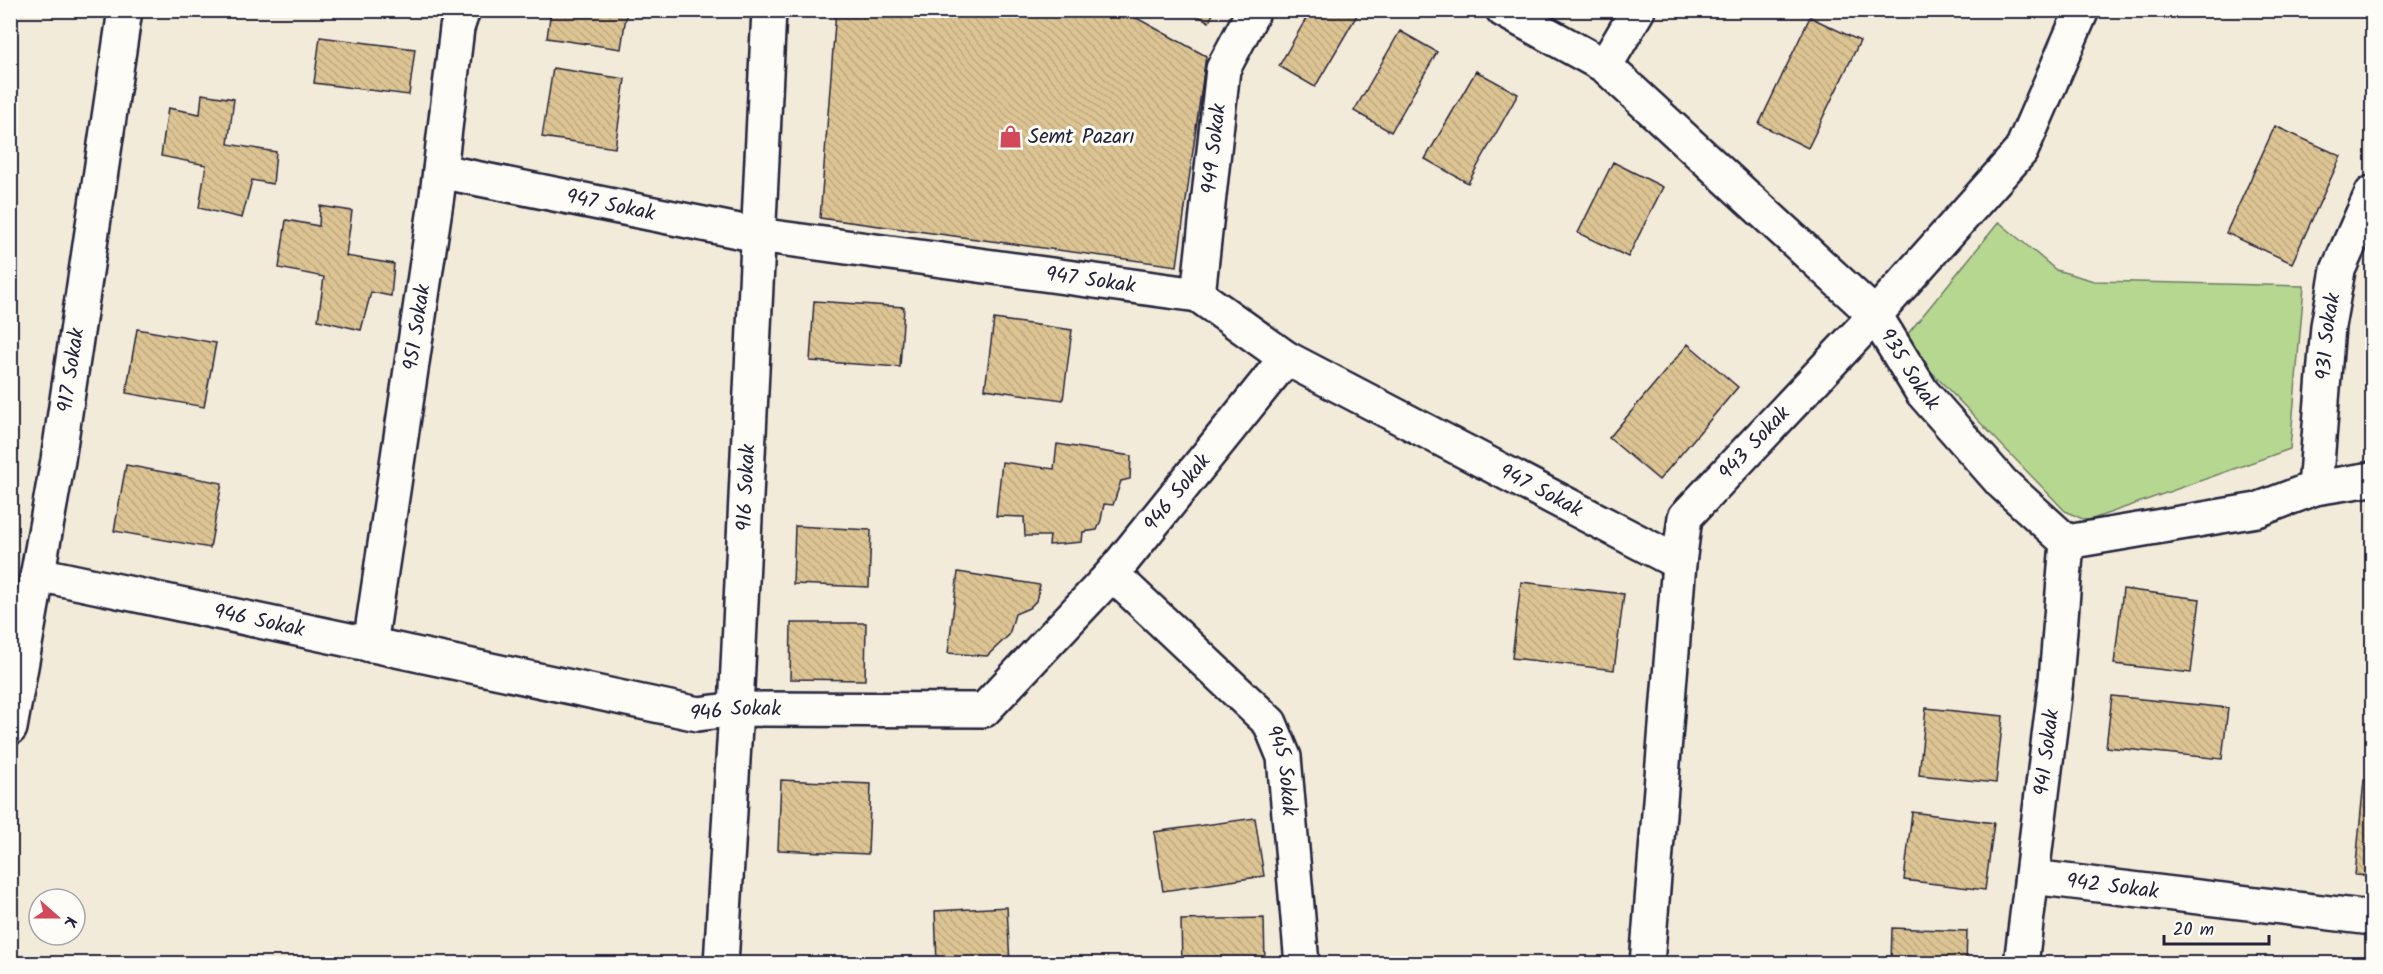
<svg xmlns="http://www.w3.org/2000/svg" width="2383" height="974" viewBox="0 0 2383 974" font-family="Kalam,sans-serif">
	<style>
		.green { fill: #b6d790; stroke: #6c7c66; stroke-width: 1.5 }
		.building { fill: url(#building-back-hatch); stroke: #22223b; stroke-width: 1.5 }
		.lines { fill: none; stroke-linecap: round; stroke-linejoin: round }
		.minor-casing { stroke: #22223b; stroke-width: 38 }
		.minor { stroke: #fdfcf7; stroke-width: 33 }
		.labels { text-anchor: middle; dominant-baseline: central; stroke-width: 6; stroke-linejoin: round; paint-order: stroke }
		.poi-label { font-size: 21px; fill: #22223b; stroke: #fdfcf7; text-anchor: start }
		.street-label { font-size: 21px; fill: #22223b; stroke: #fdfcf7 }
	</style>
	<defs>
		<pattern id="building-back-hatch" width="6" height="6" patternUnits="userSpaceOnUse" patternTransform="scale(1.5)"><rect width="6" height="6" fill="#ddc493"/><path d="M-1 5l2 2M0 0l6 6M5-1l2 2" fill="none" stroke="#bda880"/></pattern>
	</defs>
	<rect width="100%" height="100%" fill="#f3ebd9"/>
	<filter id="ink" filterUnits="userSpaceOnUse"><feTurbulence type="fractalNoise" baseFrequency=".0167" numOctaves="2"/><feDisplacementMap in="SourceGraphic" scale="12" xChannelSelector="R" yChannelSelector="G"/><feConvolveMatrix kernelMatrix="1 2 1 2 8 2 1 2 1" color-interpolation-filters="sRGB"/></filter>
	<g filter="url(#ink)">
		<!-- green -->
		<path class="green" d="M1999 222 2056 270 2094 281 2304 286 2290 449 2087 521 2065 511 1902 341Z"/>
		<!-- building -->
		<path class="building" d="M551 10H627L621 49 547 38Z
			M836 10H1122L1206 56 1177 266 820 218Z
			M1188 10H1215L1209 22Z
			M1311 10H1360L1315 87 1279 66Z
			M1810 17 1860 41 1808 148 1759 124Z
			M1400 31 1437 52 1391 132 1354 111Z
			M320 37 415 49 409 95 314 83Z
			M553 68 625 79 615 148 542 137Z
			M1476 71 1518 94 1468 183 1425 159Z
			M202 94 234 99 228 144 276 152 273 184 252 180 242 218 199 208 206 165 161 156 168 108 200 114Z
			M2275 126 2341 156 2292 263 2226 233Z
			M1613 162 1663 187 1628 257 1578 233Z
			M320 206 352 211 346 256 394 264 391 296 371 292 361 330 318 320 324 277 279 268 286 220 319 226Z
			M814 301 904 307 900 367 810 361Z
			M994 319 1072 330 1063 400 985 389Z
			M137 329 216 343 204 407 126 393Z
			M1688 344 1738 387 1659 480 1609 438Z
			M1057 444 1131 456 1130 479 1121 481 1113 505 1104 504 1101 520 1097 530 1083 532 1082 542 1049 545 1050 536H1025L1024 517 996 516 1002 462 1054 469Z
			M126 465 222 483 210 548 114 531Z
			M795 526 871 530 869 587 793 584Z
			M958 572 1040 585 1036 601 1029 608 1015 614 1009 635 987 656 948 653Z
			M1521 582 1624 594 1614 670 1512 658Z
			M2123 589 2200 599 2191 673 2114 664Z
			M791 623H866L865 680 790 679Z
			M2112 696 2228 708 2222 759 2106 747Z
			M1926 708 2003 716 1996 783 1919 775Z
			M781 780 871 784 868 854 778 850Z
			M2364 780 2372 781V876L2355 875Z
			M1912 812 1994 823 1985 890 1904 880Z
			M1255 818 1264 876 1163 891 1154 832Z
			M1007 907 1010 964H937L935 911Z
			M1264 918 1265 964H1182L1181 920Z
			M1892 928 1967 931 1966 964H1891Z"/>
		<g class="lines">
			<defs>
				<g id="minor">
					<path id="s1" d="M1503 10 1605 66 1875 315 1922 392 2002 483 2067 542 2257 510 2315 488 2372 479"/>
					<path d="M1605 66 1638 10"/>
					<path id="s2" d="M440 171 758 235 1198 295 1286 358 1679 563"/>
					<path id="s3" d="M1198 295 1223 69 1254 10"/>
					<path id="s4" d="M2315 488 2328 326 2338 270 2372 193"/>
					<path id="s5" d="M38 574 698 714 736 709 984 710 1112 574 1286 358"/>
					<path id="s6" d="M1112 574 1270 723 1284 757 1302 964"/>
					<path id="s7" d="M370 645 437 195 457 28 463 10"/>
					<path id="s8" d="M10 728 58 460 125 10"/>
					<path id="s9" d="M2032 877 2372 918"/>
					<path id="s10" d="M721 964 736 709 769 10"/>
					<path id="s11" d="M1647 964 1679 563 1685 517 1867 324 2021 151 2082 10"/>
					<path id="s12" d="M2021 964 2056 680 2067 542"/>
				</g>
			</defs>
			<!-- minor casing -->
			<use href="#minor" class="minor-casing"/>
			<!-- minor -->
			<use href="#minor" class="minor"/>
		</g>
	</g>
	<!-- icons -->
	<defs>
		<symbol id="shop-bare" viewBox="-9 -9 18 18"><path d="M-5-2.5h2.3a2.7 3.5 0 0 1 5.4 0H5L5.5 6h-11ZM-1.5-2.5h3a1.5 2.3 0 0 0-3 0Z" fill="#d1495b" stroke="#fdfcf7" stroke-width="2.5" paint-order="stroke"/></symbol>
	</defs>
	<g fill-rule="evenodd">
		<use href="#shop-bare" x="994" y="120" width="33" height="33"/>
	</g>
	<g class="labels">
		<!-- poi labels -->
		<g class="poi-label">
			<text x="1028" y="137">Semt Pazarı</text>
		</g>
		<!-- street labels -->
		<g class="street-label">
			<text stroke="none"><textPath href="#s3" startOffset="147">949 Sokak</textPath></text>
			<text stroke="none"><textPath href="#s2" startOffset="174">947 Sokak</textPath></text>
			<text stroke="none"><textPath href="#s2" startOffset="660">947 Sokak</textPath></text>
			<text stroke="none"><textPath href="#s7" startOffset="321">951 Sokak</textPath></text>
			<text stroke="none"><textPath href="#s4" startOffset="152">931 Sokak</textPath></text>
			<text stroke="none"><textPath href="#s1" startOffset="548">935 Sokak</textPath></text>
			<text stroke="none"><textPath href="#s8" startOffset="363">917 Sokak</textPath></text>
			<text stroke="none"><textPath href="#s11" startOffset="550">943 Sokak</textPath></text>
			<text stroke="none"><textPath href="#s10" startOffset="477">916 Sokak</textPath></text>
			<text stroke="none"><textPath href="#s2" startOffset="1164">947 Sokak</textPath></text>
			<text stroke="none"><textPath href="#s5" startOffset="1252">946 Sokak</textPath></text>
			<text stroke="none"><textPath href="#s5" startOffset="226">946 Sokak</textPath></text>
			<text stroke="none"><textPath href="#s5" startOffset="712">946 Sokak</textPath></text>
			<text stroke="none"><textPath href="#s12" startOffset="213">941 Sokak</textPath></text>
			<text stroke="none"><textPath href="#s6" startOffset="267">945 Sokak</textPath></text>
			<text stroke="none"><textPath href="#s9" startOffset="81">942 Sokak</textPath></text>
		</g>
	</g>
	<!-- margin -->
	<rect width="2383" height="974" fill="none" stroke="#fdfcf7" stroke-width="36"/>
	<rect x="18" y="18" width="2347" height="938" fill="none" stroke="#22223b" stroke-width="2" filter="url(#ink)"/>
	<!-- north arrow -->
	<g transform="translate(57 917) rotate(111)"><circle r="28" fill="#fdfcf7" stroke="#a5a5ac" stroke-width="1.5"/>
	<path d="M0-4.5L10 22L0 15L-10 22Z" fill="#d1495b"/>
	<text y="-9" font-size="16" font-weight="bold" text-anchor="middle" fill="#22223b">K</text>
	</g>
	<!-- scale -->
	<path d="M2164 935v9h105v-9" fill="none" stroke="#22223b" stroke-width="3"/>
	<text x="2173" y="935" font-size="18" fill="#22223b" stroke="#fdfcf7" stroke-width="4.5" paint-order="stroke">20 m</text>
</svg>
